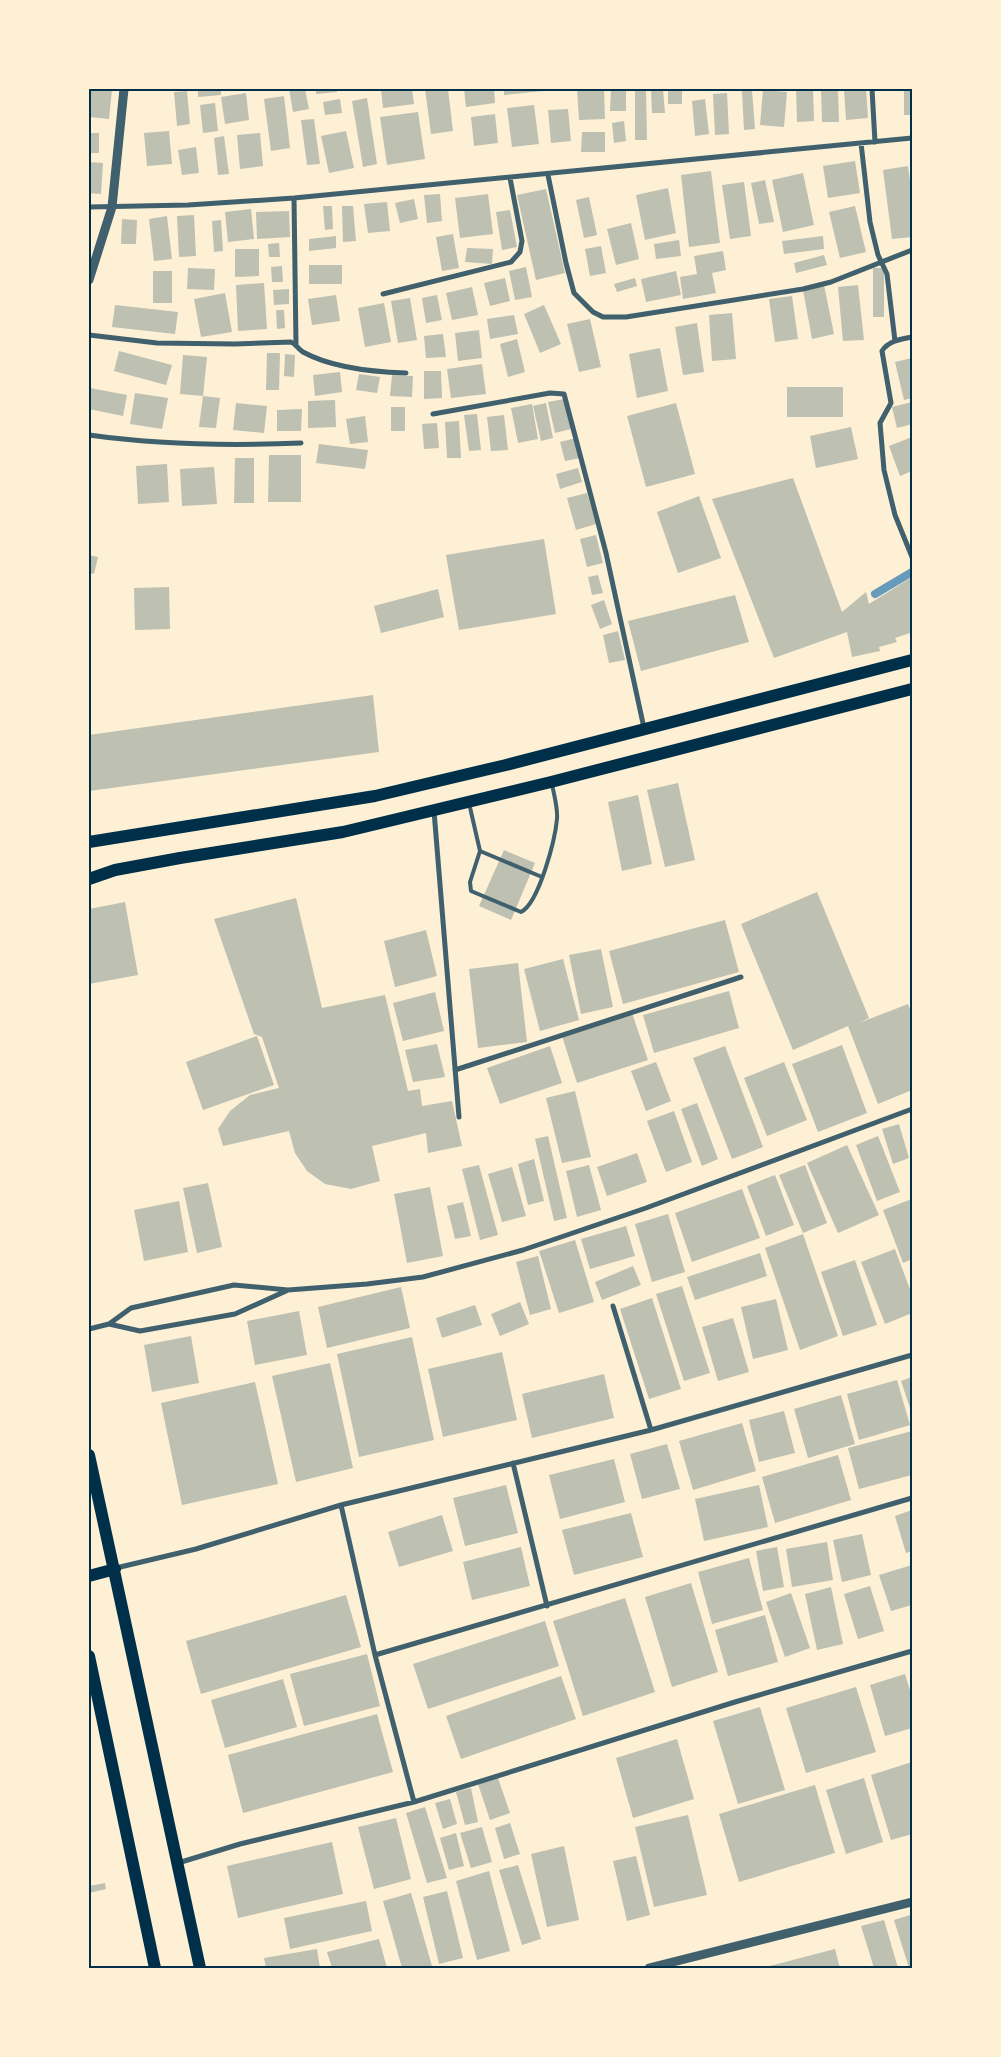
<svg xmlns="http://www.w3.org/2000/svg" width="1001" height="2057" viewBox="0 0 1001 2057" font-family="'Asap Condensed',sans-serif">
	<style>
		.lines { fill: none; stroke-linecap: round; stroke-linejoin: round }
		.stream { stroke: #669bbc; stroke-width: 8 }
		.building { fill: #bec0b2 }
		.service { stroke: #3f606c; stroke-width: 4 }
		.minor { stroke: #3f606c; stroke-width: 5 }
		.tertiary { stroke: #3f606c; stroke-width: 9 }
		.primary { stroke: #003049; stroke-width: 12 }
		.neatline { fill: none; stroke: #003049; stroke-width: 2 }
	</style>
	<rect width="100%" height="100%" fill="#fdf0d5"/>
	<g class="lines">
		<!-- stream -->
		<path class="stream" d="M875 594 912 572"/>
	</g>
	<!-- building -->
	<path class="building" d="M89 89H112L109 119 89 117Z
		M198 89H221V95L198 97Z
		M289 89H305L309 109 293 112Z
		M316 89H337V92L316 94Z
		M381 89H412L414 104 383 108Z
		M425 89H448L453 131 431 134Z
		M464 89H494L495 103 466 107Z
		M504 89H543L544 91 504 95Z
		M577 89H604L605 119 579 120Z
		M611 89H626V111H610Z
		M635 89H646L647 140H635Z
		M651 89H663L665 113H652Z
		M668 89H682V104H668Z
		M796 89H813L814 121 797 122Z
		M821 89H838L839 122H822Z
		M844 89H866L868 118 846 120Z
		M904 89H912V115H904Z
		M752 90 755 129 744 130 742 91Z
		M763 90 787 92 784 127 760 125Z
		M187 91 190 124 177 126 174 92Z
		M246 93 249 120 225 124 221 97Z
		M727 93 729 134 715 135 713 94Z
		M284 96 290 148 271 151 264 99Z
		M367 98 377 164 363 167 352 101Z
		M340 99 342 113 325 115 323 102Z
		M705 99 709 134 695 136 692 101Z
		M215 103 218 131 203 133 200 105Z
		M534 105 539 144 512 147 507 108Z
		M568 109 571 141 551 143 548 110Z
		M418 112 425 159 387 165 380 117Z
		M495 114 498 143 474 146 471 117Z
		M314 119 320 164 307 165 301 120Z
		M624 121 626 141 614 143 612 123Z
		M169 131 172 164 147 166 144 133Z
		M346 131 354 168 329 173 321 136Z
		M582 132H605V152H581Z
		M89 133H99V153H89Z
		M260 133 263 166 240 169 237 135Z
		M224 136 229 174 218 175 214 138Z
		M196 147 199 173 182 175 178 150Z
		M855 161 860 193 828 198 823 166Z
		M89 162 103 163 101 194 89 193Z
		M908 166 912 197V237L892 239 883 170Z
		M711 171 720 243 689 247 681 175Z
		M803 173 814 225 783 232 772 180Z
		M765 180 774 222 759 224 751 183Z
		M744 182 751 236 730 239 722 185Z
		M668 188 676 233 645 240 636 195Z
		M546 189 565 273 536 280 517 195Z
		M440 194 442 221 427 223 424 195Z
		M488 194 493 234 460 238 455 198Z
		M589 197 597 235 584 238 576 200Z
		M414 199 418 219 400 223 395 203Z
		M387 202 390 231 368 233 364 204Z
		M323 206H332L333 229 325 230Z
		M342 206H353L356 241 343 242Z
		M855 206 866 252 840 258 829 212Z
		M251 209 254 239 228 242 225 212Z
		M510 210 517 247 502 250 496 212Z
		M289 211 290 237 257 239 256 212Z
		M194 215 196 256 179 257 177 216Z
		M167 216 172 259 154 261 149 219Z
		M122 219 137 220 136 244H121Z
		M221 220 223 251 214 252 212 221Z
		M631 223 639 259 616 265 607 229Z
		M453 234 459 268 442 271 436 237Z
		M336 236V248L309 251V239Z
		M823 236 824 249 784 254 782 241Z
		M679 240 681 256 656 259 654 244Z
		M279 243 280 257H269L268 244Z
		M601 246 606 273 590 276 585 249Z
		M467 248 493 249 492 264 465 262Z
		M235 249H259V276L235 277Z
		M723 251 726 270 712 273 716 293 683 299 680 277 697 274 694 256Z
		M824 255 827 265 796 273 794 263Z
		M309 265H342V284H309Z
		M282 266 283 282H272L271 267Z
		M526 267 532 297 515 300 509 271Z
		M188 268 215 269 214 290 187 289Z
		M873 268H884V317H873Z
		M153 271H172V303H153Z
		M676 271 681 295 646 302 641 279Z
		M505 278 510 301 490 306 484 283Z
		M635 278 637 286 617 292 614 284Z
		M264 283 267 329 238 331 236 285Z
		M824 285 834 334 812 339 803 290Z
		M858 285 864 340 843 341 838 287Z
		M472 287 478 315 452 320 446 293Z
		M289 289V304L274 305 273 290Z
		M225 293 232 332 201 337 194 299Z
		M336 295 340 321 312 325 308 299Z
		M437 295 442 320 426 323 422 298Z
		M792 296 798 339 775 342 769 299Z
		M410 298 417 340 398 343 391 301Z
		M384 303 391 342 365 347 358 308Z
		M115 305 178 312 175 334 112 327Z
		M544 305 561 344 540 353 524 314Z
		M276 310H284L285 328 277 329Z
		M732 313 736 359 712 361 709 315Z
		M514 315 518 334 490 339 487 319Z
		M590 319 601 367 579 372 567 324Z
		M697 323 704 372 683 375 675 327Z
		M479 330 482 358 458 361 455 333Z
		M443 334 446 357 426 358 424 336Z
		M517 339 525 372 508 377 500 344Z
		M660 348 668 391 637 398 629 354Z
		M119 351 172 365 166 385 114 371Z
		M267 353H280L279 390H266Z
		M285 354 295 355 294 377 284 376Z
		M183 355 207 357 203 396 180 394Z
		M912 358V398L904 400 895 362Z
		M482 364 486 394 451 398 447 369Z
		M424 371H441L442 398 424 399Z
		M340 372 342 392 315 396 313 375Z
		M359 374 380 377 377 393 356 390Z
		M392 375 413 376 412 397 390 396Z
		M787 387H843V417H787Z
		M90 388 127 395 123 416 89 409Z
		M135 393 168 398 162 429 130 424Z
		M203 396 220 398 216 428 199 427Z
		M564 399 571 429 555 433 548 402Z
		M335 400 336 427 308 428V401Z
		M912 402V424L897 428 892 407Z
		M236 403 267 406 264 433 233 430Z
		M546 403 553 438 541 441 533 406Z
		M676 403 695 474 646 487 627 416Z
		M532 404 538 439 518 443 511 408Z
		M391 407H405V431H391Z
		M302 409 301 431H277V410Z
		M477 414 481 450 469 451 464 415Z
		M504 415 508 450 491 451 487 417Z
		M365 416 368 442 350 444 346 419Z
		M459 421 461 458H447L445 422Z
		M437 423 439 448 424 449 422 424Z
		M851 427 858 459 816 468 810 436Z
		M912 437V471L900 476 889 446Z
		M576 438 580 458 565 461 560 442Z
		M319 444 368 450 365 469 316 463Z
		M269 455H301V502H268Z
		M235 458H254V503H234Z
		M167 464 169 502 138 504 136 466Z
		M214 467 217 504 182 506 180 469Z
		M578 468 582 482 560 489 556 474Z
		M793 478 842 612 866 592 869 604 912 577V638L910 633 895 638 897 642 879 647 880 651 852 657 847 632 774 658 712 499Z
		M587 493 596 524 576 530 567 498Z
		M699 496 721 558 678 573 657 512Z
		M596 535 603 563 587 567 580 539Z
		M544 539 556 614 459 630 446 555Z
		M89 555 98 557 94 574 89 573Z
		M598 575 603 593 592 595 588 577Z
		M169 587 170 629 135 630 134 588Z
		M438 589 444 617 381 633 374 606Z
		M735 595 749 642 641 671 628 621Z
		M604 600 612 624 600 629 591 605Z
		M618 631 625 660 609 663 603 635Z
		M373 695 379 752 89 791V735Z
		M678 783 695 860 665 867 647 790Z
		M638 795 652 864 622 871 608 802Z
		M504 850 535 863 511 920 479 906Z
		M817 892 869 1018 859 1023 908 1004 912 1015V1090L878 1104 848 1026 793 1050 741 924Z
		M296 898 322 1008 385 995 408 1091 420 1089 422 1106 452 1101 462 1146 428 1153 426 1133 372 1146 380 1181 351 1189 325 1184 307 1171 295 1153 289 1131 223 1146 218 1129 230 1111 250 1095 279 1088 262 1037 254 1034 214 919Z
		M125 902 138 975 89 984V909Z
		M725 920 739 972 623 1004 609 951Z
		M426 930 437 976 395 987 384 941Z
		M601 949 613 1007 581 1014 569 955Z
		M563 959 579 1020 540 1031 524 969Z
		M518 963 527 1042 478 1048 469 969Z
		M729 991 739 1028 654 1053 643 1015Z
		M435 992 444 1031 403 1041 393 1003Z
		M632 1013 648 1060 577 1083 562 1036Z
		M257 1036 274 1085 203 1110 186 1062Z
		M437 1044 445 1077 413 1082 405 1050Z
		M842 1045 867 1113 818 1132 792 1064Z
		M550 1046 562 1083 500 1104 487 1068Z
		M725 1046 763 1147 732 1159 693 1058Z
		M656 1062 671 1101 646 1111 631 1071Z
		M784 1062 807 1120 767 1136 744 1078Z
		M575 1091 591 1157 562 1163 546 1098Z
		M697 1103 718 1159 702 1166 681 1109Z
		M674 1111 692 1162 666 1172 647 1121Z
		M899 1124 909 1158 893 1164 882 1129Z
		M548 1136 567 1218 554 1221 535 1139Z
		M878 1136 900 1192 877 1201 856 1145Z
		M847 1145 879 1215 838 1233 807 1163Z
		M637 1153 647 1182 607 1196 597 1167Z
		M534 1159 544 1201 528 1205 518 1164Z
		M479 1165 498 1235 480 1240 462 1169Z
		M589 1165 601 1210 577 1217 566 1171Z
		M805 1165 827 1223 803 1233 779 1175Z
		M512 1167 526 1216 502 1222 488 1174Z
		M775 1175 794 1225 766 1236 747 1186Z
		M208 1183 222 1247 197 1253 183 1188Z
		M430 1187 443 1256 407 1263 394 1194Z
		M742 1189 760 1238 692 1262 675 1213Z
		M912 1199V1259L903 1263 883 1210Z
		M179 1201 188 1252 144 1261 134 1210Z
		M463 1202 471 1236 455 1239 447 1206Z
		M668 1214 685 1272 652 1282 635 1224Z
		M626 1226 635 1256 590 1269 581 1239Z
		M803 1234 838 1336 800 1350 765 1248Z
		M575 1240 594 1302 559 1313 539 1251Z
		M895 1249 912 1295V1313L885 1324 861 1262Z
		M760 1253 767 1276 695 1300 687 1277Z
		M538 1256 551 1309 530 1315 516 1262Z
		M855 1260 877 1325 843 1336 821 1272Z
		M633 1266 641 1285 602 1300 595 1282Z
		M682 1286 710 1373 684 1381 656 1294Z
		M401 1287 410 1328 327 1348 318 1307Z
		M652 1298 681 1389 649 1399 620 1309Z
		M776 1299 788 1350 753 1359 741 1307Z
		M520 1302 529 1324 500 1336 491 1314Z
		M475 1305 482 1325 442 1338 436 1318Z
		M299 1311 307 1355 255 1365 247 1321Z
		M733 1318 749 1372 718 1381 702 1327Z
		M191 1336 199 1383 152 1392 144 1345Z
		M412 1337 434 1440 359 1457 337 1354Z
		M502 1352 517 1420 443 1437 428 1369Z
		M330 1363 353 1468 296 1482 272 1376Z
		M604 1374 614 1418 532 1438 522 1394Z
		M912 1377V1414L901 1381Z
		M897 1380 910 1425 859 1440 847 1394Z
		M255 1382 278 1484 182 1505 161 1403Z
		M841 1395 855 1444 808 1458 794 1409Z
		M784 1411 795 1453 759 1462 749 1420Z
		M742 1423 756 1471 693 1490 679 1441Z
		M912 1431V1475L859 1489 848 1448Z
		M667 1444 680 1489 642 1499 630 1454Z
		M838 1455 851 1500 775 1523 762 1477Z
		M614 1459 625 1502 560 1519 549 1475Z
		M506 1485 518 1533 465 1546 453 1498Z
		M759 1485 768 1527 704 1541 695 1499Z
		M912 1510V1551L906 1553 895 1516Z
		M631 1513 643 1557 574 1575 562 1530Z
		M442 1515 453 1551 399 1567 388 1532Z
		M862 1534 871 1575 842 1582 833 1540Z
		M827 1542 833 1580 792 1587 786 1549Z
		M521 1547 530 1586 472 1600 463 1562Z
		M777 1547 784 1587 763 1591 756 1551Z
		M749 1558 763 1610 712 1624 698 1572Z
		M912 1565V1605L891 1611 879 1575Z
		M691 1583 718 1672 672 1687 645 1597Z
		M870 1586 884 1631 858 1639 844 1594Z
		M831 1587 843 1644 817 1650 805 1594Z
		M791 1593 810 1648 785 1657 766 1602Z
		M346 1595 361 1647 201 1694 186 1641Z
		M625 1598 655 1692 583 1716 553 1621Z
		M765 1615 778 1662 728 1676 715 1630Z
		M545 1621 559 1666 428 1709 413 1664Z
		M367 1654 380 1706 304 1726 290 1674Z
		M905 1674 912 1697V1728L885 1736 870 1685Z
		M561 1676 576 1719 461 1759 446 1716Z
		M283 1679 297 1727 225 1748 211 1700Z
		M856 1687 876 1752 806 1773 786 1708Z
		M760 1707 785 1790 738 1804 713 1721Z
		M377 1714 393 1772 243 1813 228 1755Z
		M677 1739 694 1799 633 1818 616 1758Z
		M912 1762V1834L891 1840 871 1775Z
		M498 1778 510 1813 490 1820 478 1784Z
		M864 1778 883 1842 846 1854 826 1790Z
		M815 1785 835 1853 739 1882 719 1814Z
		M471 1788 478 1822 465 1825 456 1792Z
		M450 1799 457 1824 443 1829 435 1803Z
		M425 1807 447 1878 427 1883 406 1813Z
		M688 1815 707 1895 654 1907 635 1827Z
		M396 1818 411 1879 374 1889 358 1827Z
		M510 1823 520 1854 504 1859 495 1828Z
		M482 1827 492 1862 471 1868 460 1833Z
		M456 1833 464 1866 449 1870 440 1838Z
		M332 1842 343 1894 238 1918 227 1866Z
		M564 1846 579 1920 547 1927 531 1854Z
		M636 1856 650 1915 627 1921 613 1861Z
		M518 1865 541 1939 522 1945 499 1870Z
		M489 1871 510 1951 477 1960 456 1881Z
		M105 1883 106 1889 89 1893V1886Z
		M447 1891 463 1958 439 1964 423 1897Z
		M411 1893 432 1966 423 1968H402L383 1901Z
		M366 1901 372 1931 290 1949 284 1918Z
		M910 1915 912 1924V1968H909L894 1920Z
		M884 1920 898 1968H874L861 1926Z
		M379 1939 387 1968H332L327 1952Z
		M317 1949 320 1968H266L264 1958Z
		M835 1949 840 1968H762Z"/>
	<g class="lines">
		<!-- service -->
		<path class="service" d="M469 803 480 851 470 882 471 891 521 912C539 903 555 840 557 819 558 808 554 795 552 784
			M480 851 542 877"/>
		<!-- minor -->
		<path class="minor" d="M872 89 875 142
			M861 143 870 222 878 255 887 274 895 341
			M548 175 566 263 574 293 593 312 603 317H626L803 289 831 282 912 250
			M294 198 296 344
			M89 207 188 205 294 198 912 138
			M383 294 511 262 520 252 522 241 510 178
			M89 335 157 343 235 344 291 342C296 344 298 349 303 352 332 368 374 372 406 373
			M912 337C901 339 888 341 882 351L891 403 880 423 884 470 895 515 912 557
			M433 414 550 393 564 394 606 553 644 728
			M89 435C160 445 229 446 301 443
			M434 811 459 1117
			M455 1070 741 977
			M613 1306 651 1430
			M109 1324 140 1331 235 1314 286 1291
			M89 1329 109 1324 131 1308 234 1285 288 1290 367 1284 423 1277 523 1250 646 1208 912 1109
			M513 1463 547 1606
			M341 1505 375 1655 414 1802
			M116 1568 196 1549 341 1505 651 1430 912 1355
			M375 1655 912 1498
			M178 1863 240 1844 414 1802 735 1702 912 1651"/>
		<!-- tertiary -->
		<path class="tertiary" d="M89 280 112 207 124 89
			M649 1968 912 1902"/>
		<!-- primary -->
		<path class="primary" d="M89 842 375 796 506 765 912 660
			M89 879 115 870 180 858 343 832 551 782 912 689
			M89 1455 200 1968
			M89 1576 115 1569
			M89 1656 155 1968"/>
	</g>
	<!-- border -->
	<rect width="1001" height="2057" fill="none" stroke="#fdf0d5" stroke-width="180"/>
	<rect x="90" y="90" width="821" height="1877" class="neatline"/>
</svg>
